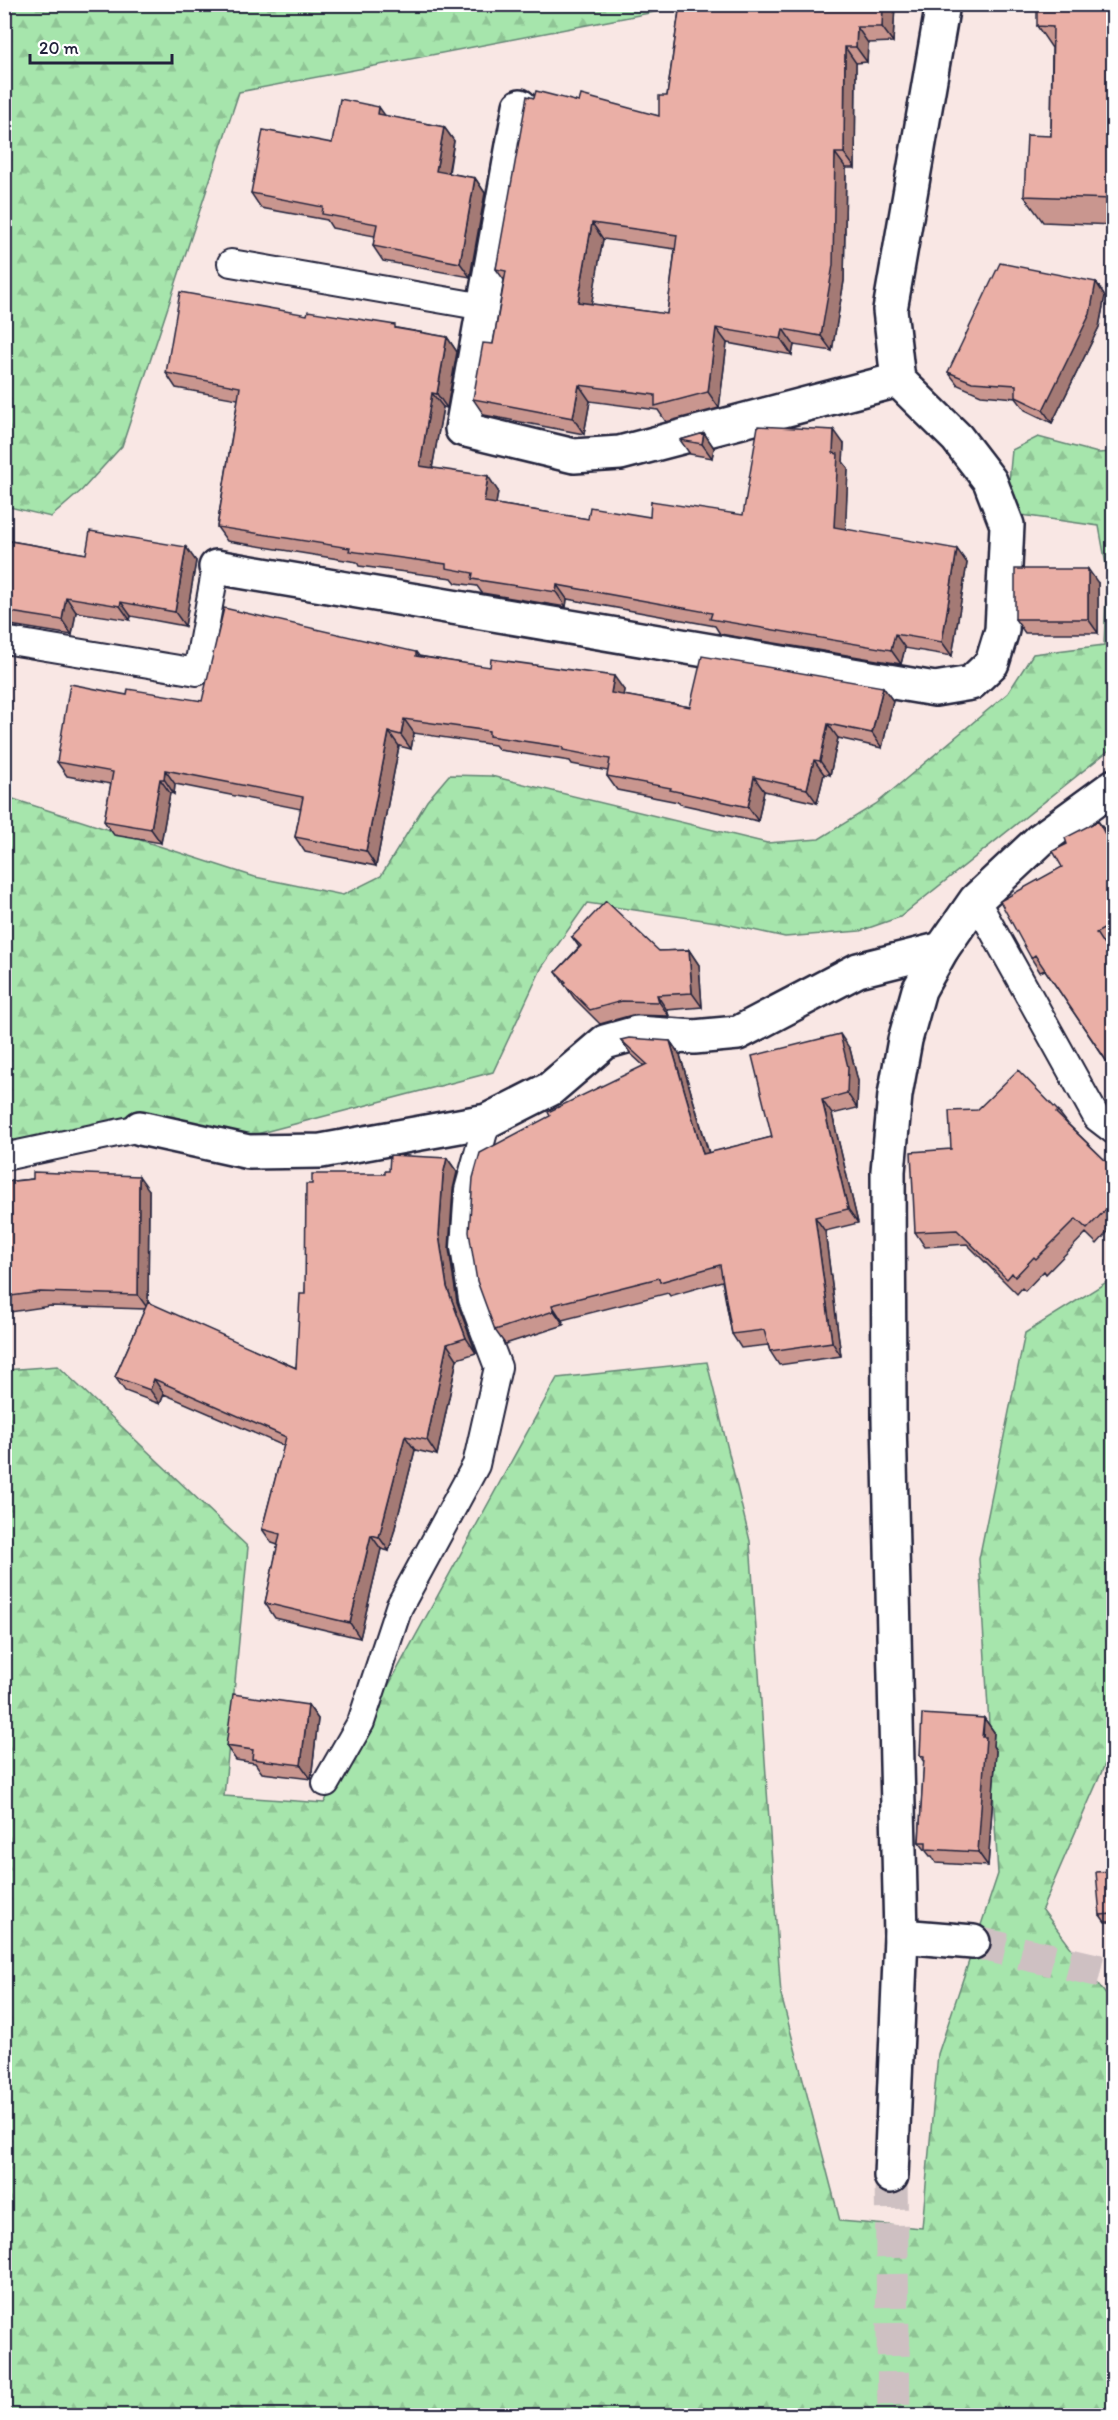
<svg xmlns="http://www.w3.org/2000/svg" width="1118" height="2420" viewBox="0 0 1118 2420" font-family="Itim,sans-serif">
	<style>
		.forest { fill: url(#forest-firs); stroke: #648474; stroke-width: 1.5 }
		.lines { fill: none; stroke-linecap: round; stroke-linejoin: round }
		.minor-tunnel { stroke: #cec0c2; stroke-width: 33; stroke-dasharray: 33 16; stroke-linecap: butt }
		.tertiary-tunnel { stroke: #cec0c2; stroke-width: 33; stroke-dasharray: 33 16; stroke-linecap: butt }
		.service-casing { stroke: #22223b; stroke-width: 30 }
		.minor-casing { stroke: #22223b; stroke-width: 38 }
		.tertiary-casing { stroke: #22223b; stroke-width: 38 }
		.service { stroke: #fff; stroke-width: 26 }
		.minor { stroke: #fff; stroke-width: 33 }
		.tertiary { stroke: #fff; stroke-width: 33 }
		.wall { fill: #c9968f; stroke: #22223b; stroke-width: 1.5; fill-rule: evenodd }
		.shaded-wall { fill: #a47a74; stroke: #22223b; stroke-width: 1.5 }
		.building { fill: #eaafa6; stroke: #22223b; stroke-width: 1.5; fill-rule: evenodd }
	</style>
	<defs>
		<pattern id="forest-firs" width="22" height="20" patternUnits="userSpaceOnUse" patternTransform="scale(1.5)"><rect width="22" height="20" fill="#a6e5ac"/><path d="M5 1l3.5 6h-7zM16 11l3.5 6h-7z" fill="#8fc495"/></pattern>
	</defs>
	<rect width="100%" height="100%" fill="#f9e7e4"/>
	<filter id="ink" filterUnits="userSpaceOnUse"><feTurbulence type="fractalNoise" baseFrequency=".0167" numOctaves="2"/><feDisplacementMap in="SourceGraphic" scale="12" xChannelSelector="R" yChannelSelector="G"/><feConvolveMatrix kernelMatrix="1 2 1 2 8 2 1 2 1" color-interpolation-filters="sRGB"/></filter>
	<g filter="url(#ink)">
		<!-- forest -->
		<path class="forest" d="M5 5H691L239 92 122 446 82 490 51 517 5 506Z
			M1038 437 1098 453 1113 452V747L900 917 860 931 785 937 717 922 587 903 542 967 493 1072 249 1136H63L5 1150 4 796 255 877 343 895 381 876 427 801 449 775 491 776 767 843 819 839 876 804 1008 693 1033 654 1104 645 1107 570 1099 526 1021 515 1009 482 1012 450Z
			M1113 1278V1735L1112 1748 1042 1909 1113 2004V2415L5 2416V1370L58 1366 248 1547 224 1796 324 1803 557 1378 707 1362 750 1541 781 1995 840 2221 922 2228 938 2054 998 1874 979 1559 1025 1333Z"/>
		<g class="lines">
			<!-- minor-tunnel -->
			<path class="minor-tunnel" d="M973 1942 1114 1974"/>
			<!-- tertiary-tunnel -->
			<path class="tertiary-tunnel" d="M891 2176 894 2416"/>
			<defs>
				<path id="service" d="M231 263 484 307
					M4 640 197 672 216 567
					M976 900 1097 1118 1114 1131
					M4 1157 140 1128
					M326 1783 361 1722 399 1607 476 1465 498 1367 472 1299 464 1247 468 1190 487 1121"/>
				<path id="minor" d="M520 106 462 429 574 456 620 453 898 380 890 310 943 4
					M216 567 935 689 971 683 992 663 1002 630 1007 525 990 481 957 438 898 380
					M140 1128 249 1152 321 1151 487 1121 550 1089 605 1042 637 1033 694 1037 738 1033 858 970 942 949
					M901 1936 973 1942"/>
				<path id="tertiary" d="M891 2176 901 1936 889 1419 888 1171 895 1095 905 1040 919 990 942 949 976 900 1040 840 1114 786"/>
			</defs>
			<!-- service casing -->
			<use href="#service" class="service-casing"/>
			<!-- minor casing -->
			<use href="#minor" class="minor-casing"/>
			<!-- tertiary casing -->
			<use href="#tertiary" class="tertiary-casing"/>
			<!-- service -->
			<use href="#service" class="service"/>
			<!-- minor -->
			<use href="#minor" class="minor"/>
			<!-- tertiary -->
			<use href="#tertiary" class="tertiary"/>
		</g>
		<!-- wall -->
		<path class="wall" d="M680 4H895L893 42 868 43 867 62 856 63 855 168H846L844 281 832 351 794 345 792 355 727 343 719 408 666 422 658 410 590 401 584 434 484 415 473 399 493 344 504 280 496 269 534 98 579 102 659 116 667 96ZM603 239 675 249 667 314 591 304Z
			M1113 4V225L1043 222 1024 196 1051 136 1052 48 1037 26Z
			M386 116 444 127 454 141 449 173 475 178 485 193 470 277 383 261 373 246 375 236 332 228 327 220 261 208 251 193 332 143Z
			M1096 282 1105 296 1099 327 1052 423 1025 410 1016 398 981 395 958 385 948 372Z
			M307 315 397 328 447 337 457 352 447 408 443 407 432 468 498 491 496 504 588 519 743 515 844 444 843 462 848 468 845 529 967 563 952 656 905 648 901 664 720 634 715 626 567 599 566 607 482 593 477 586 456 583 452 578 359 566 357 562 227 541 217 527 238 399 176 388 166 373Z
			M704 433 714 448 712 458 690 454 680 440Z
			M4 540 86 554 196 561 185 626 131 616 130 620 76 612 72 635 4 624Z
			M1098 583V633H1025L1015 619Z
			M416 652 419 656 624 690 623 695 690 707 883 687 893 701 882 748 838 738 830 775 824 774 817 803 764 791 758 821 680 804 678 802 617 790 607 776 608 771 572 764 570 761 499 750 495 745 414 733 411 749 399 746 376 866 305 852 295 837 301 809 175 784 174 794 170 793 161 843 114 835 104 821 111 784 67 776 57 762 127 695 202 701Z
			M1098 821 1108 834 1113 833V943L1106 948 1113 959V1071L1045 970 1040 972 1031 958 1062 867 1067 844Z
			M572 937 659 951 689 950 699 965 702 1007 667 1010 669 1016 632 1015 600 1024 574 998 556 972 579 947Z
			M621 1040 670 1041 680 1055 709 1153 772 1137 850 1049 858 1081 857 1108 832 1114 858 1223 825 1231 841 1356 779 1365 770 1351 768 1345 741 1348 732 1334 722 1281 670 1296 668 1293 562 1320 564 1325 505 1344 495 1330 644 1066 631 1054Z
			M1058 1111 1068 1124 1113 1168V1226L1097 1244 1086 1233 1046 1274 1044 1271 1025 1291 1022 1288 1017 1294 967 1244 925 1247 915 1232 951 1149Z
			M447 1158 457 1172 453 1189 449 1249 457 1302 476 1353 457 1359 437 1455 415 1450 389 1551 381 1549 360 1638 275 1618 265 1603 278 1545 272 1543 262 1529 284 1446 164 1394 160 1404 125 1391 115 1377 145 1309 50 1306 4 1313V1182L33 1179 149 1190 148 1303 296 1368 305 1294 312 1184 385 1174 389 1171Z
			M308 1705 318 1719 311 1779 262 1773 255 1763 236 1760 226 1746Z
			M984 1718 994 1732 993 1746 996 1751 988 1866 936 1863 932 1856H930L919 1842 924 1762 920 1756Z
			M1113 1871V1922H1105L1100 1915Z"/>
		<!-- shaded-wall -->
		<path class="shaded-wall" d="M883 4H895L893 42 882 27Z
			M857 27 868 43 867 62 856 47Z
			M845 47 856 63 855 168 844 153Z
			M379 107 389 121 378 114Z
			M444 127 454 141 446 185 436 171Z
			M835 153 846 168 844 281 832 351 821 336Z
			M475 178 485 193 470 277 460 263Z
			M592 223 603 239 589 318 578 302Z
			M1096 282 1105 296 1099 327 1052 423 1043 410Z
			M716 328 727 343 719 408 708 392Z
			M783 329 794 345 792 355 781 339Z
			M447 337 457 352 447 408 437 394Z
			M579 385 590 401 584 434 573 418Z
			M432 393 443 407 430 480 420 466Z
			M834 430 844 444 843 462 848 468 845 542 834 527 833 453Z
			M704 433 714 448 712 458 702 444Z
			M488 476 498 491 494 516 484 502Z
			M186 547 196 561 185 626 175 612Z
			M957 549 967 563 952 656 942 642Z
			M1088 569 1098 583V633L1088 619Z
			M557 585 567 599 566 607 556 592Z
			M66 597 76 612 72 635 62 620Z
			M121 602 131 616 130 620 120 606Z
			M895 634 905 648 901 664 891 650Z
			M614 676 624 690 621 708 611 693Z
			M883 687 893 701 882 748 872 733Z
			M404 719 414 733 411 749 401 735Z
			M828 724 838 738 830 775 820 761Z
			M389 732 399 746 376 866 366 851Z
			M814 760 824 774 817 803 807 789Z
			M165 770 175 784 174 794 164 779Z
			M754 777 764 791 758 821 748 807Z
			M160 779 170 793 161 843 151 829Z
			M689 950 699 965 702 1007 692 993Z
			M657 995 667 1010 669 1016 659 1002Z
			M840 1034 850 1049 858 1081 857 1108 847 1093Z
			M670 1041 680 1055 713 1168 703 1154Z
			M822 1100 832 1114 858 1223 848 1209Z
			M447 1158 457 1172 453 1189 449 1249 457 1302 476 1353 466 1338 447 1287 439 1235 443 1175Z
			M139 1176 149 1190 148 1309 138 1295Z
			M815 1217 825 1231 841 1356 832 1342Z
			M552 1305 562 1320 564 1325 554 1311Z
			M447 1344 457 1359 437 1455 427 1440Z
			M154 1379 164 1394 160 1404 150 1390Z
			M405 1436 415 1450 389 1551 379 1537Z
			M371 1535 381 1549 360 1638 350 1623Z
			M308 1705 318 1719 311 1779 301 1765Z
			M984 1718 994 1732 993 1746 996 1751 988 1866 978 1852Z"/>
		<!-- building -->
		<path class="building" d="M680 4H883L882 27H857L856 47H845L844 153H835L833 265 821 336 783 329 781 339 716 328 708 392 655 406V395L579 385 573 418 473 399 483 343 493 344 506 271 496 269 527 96 534 98 536 91 579 102 581 95 659 116V96H667ZM592 223 677 235 667 314 578 302Z
			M1037 4H1113V199L1024 196 1027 135 1051 136 1053 27 1037 26Z
			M340 99 379 107 378 114 444 127 436 171 475 178 460 263 373 246 377 224 322 214 323 207 251 193 263 130 332 143Z
			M1000 263 1096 282 1090 314 1043 410 1016 397V385L972 382 948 372Z
			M180 292 307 315 308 311 395 325V328L447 337 437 394 432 393 420 466 488 476 484 502 588 519 590 507 650 517 651 501 743 515 758 426 834 430 833 453 838 454 834 527 957 549 942 642 895 634 891 650 710 619 712 613 557 585 556 592 472 579 473 573 446 568V564L349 551 350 548 217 527 240 387 166 373Z
			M704 433 702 444 680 440Z
			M90 531 186 547 175 612 121 602 120 606 66 597 62 620 4 611V540L86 554Z
			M1015 569H1088V619H1015Z
			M224 608 416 652V656L490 667 491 659 614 676 611 693 690 707 702 656 883 687 872 733 828 724 820 761 814 760 807 789 754 777 748 807 670 790 671 788 607 776 610 759 563 750V747L489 736V731L404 719 401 735 389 732 366 851 295 837 303 797 165 770 164 779H160L151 829 104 821 113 772 57 762 70 684 127 695 128 689 202 701Z
			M1098 821 1106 836 1112 831 1113 834V924L1096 933 1113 959V1058L1108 1063 1035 955 1031 958 1000 901 1062 867 1053 851 1067 844 1065 838Z
			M606 901 659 951 689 950 692 993 657 995 659 1002 622 1001 590 1010 564 984 566 982 556 972 581 946 572 937Z
			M840 1034 848 1067 847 1093 822 1100 848 1209 815 1217 832 1342 770 1351 764 1330 732 1334 720 1265 660 1282 659 1278 552 1305 554 1311 495 1330 477 1281 469 1232 473 1178 480 1153 550 1116 548 1112 647 1064 621 1040 629 1038 670 1041 703 1154 772 1137 752 1056Z
			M1018 1070 1058 1111 1056 1113 1113 1168V1202L1087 1229 1076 1219 1036 1259 1034 1257 1015 1277 1012 1273 1007 1279 957 1230 915 1232 911 1152 951 1149 949 1111 977 1110Z
			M390 1155 447 1158 443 1175 439 1235 447 1287 466 1338 447 1344 427 1440 405 1436 379 1537 371 1535 350 1623 265 1603 280 1534 262 1529 286 1437 154 1379 150 1390 115 1377 148 1302 296 1368 300 1294H305L306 1184H312V1174H385V1171H389Z
			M33 1172 139 1176 138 1295 40 1292 4 1297V1182L33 1179Z
			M233 1694 308 1705 301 1765 252 1759 253 1750 226 1746Z
			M922 1714 984 1718 982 1737H986L978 1852 926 1849V1842H919L924 1757 920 1756Z
			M1113 1871V1914L1100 1915 1096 1872Z"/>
	</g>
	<!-- margin -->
	<rect width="1118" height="2420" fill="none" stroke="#fff" stroke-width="24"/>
	<rect x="12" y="12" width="1094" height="2396" fill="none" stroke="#22223b" stroke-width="2" filter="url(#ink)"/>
	<!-- scale -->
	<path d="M30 54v9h142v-9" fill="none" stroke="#22223b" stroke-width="3"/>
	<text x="39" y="54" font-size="18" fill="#22223b" stroke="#ffffff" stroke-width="4.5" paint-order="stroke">20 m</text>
</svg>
